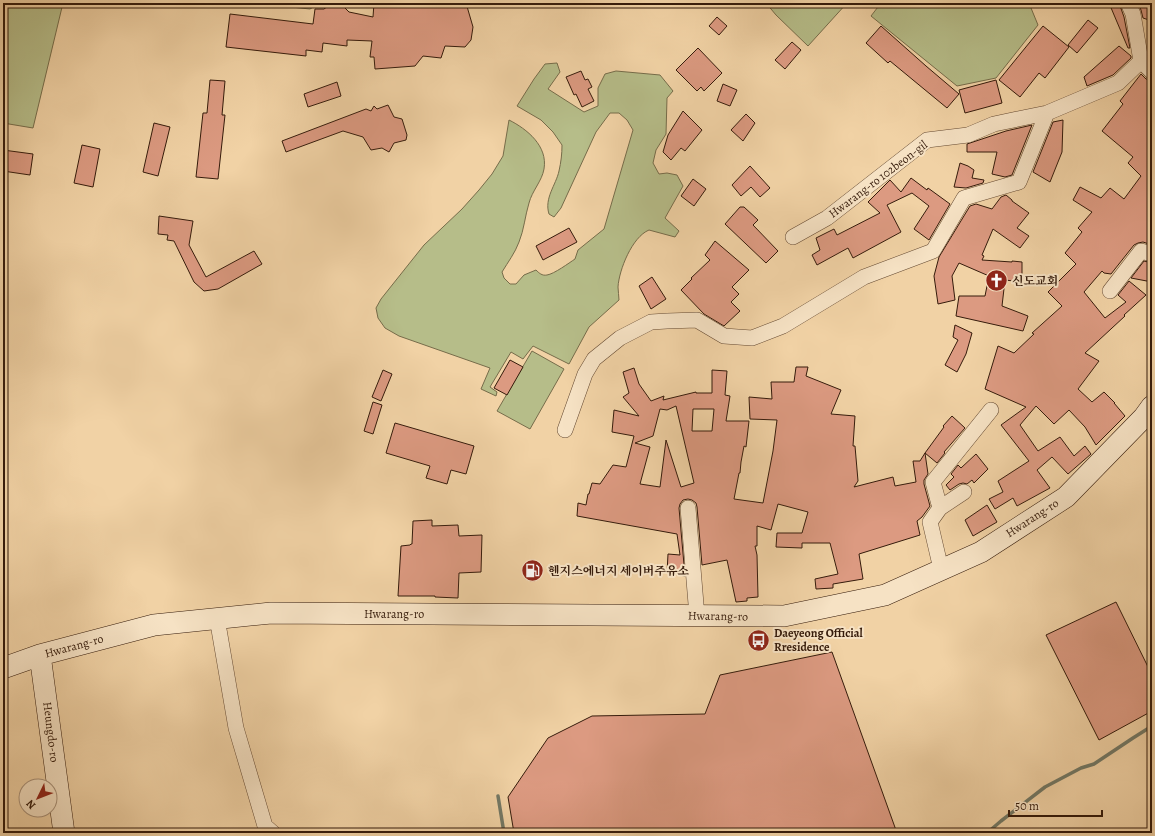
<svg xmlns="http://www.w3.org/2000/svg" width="1155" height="836" viewBox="0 0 1155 836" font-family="Alegreya,'Noto Serif KR',serif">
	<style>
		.green { fill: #b6bd89; stroke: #766c4a }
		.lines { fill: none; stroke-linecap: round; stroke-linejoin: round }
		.stream { stroke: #737966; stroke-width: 3.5 }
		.building { fill: #dc9a81; stroke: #351b0b; fill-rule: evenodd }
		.street-casing { stroke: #644932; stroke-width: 16 }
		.secondary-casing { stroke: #351b0b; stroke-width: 22 }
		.street { stroke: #f6e2c4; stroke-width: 15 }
		.secondary { stroke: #f6e2c4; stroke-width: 21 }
		.labels { text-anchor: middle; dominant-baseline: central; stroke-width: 4; stroke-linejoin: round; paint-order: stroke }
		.street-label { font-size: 12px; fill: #351b0b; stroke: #f6e2c4 }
		.poi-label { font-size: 12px; font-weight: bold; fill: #351b0b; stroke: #f6e2c4; text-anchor: start }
	</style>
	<rect width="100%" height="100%" fill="#f1d2a5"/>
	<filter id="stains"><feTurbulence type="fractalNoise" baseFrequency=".005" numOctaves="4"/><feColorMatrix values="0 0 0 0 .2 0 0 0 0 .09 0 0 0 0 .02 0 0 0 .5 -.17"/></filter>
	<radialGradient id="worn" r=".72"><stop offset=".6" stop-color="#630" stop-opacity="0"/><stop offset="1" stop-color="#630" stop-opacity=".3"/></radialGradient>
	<!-- green -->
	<path class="green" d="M3 3H63L33 128 3 123Z
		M253 3H320L310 9Z
		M766 3H847L808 46 776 15Z
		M881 3H1034L1031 8 1038 25 996 78 957 86 871 16Z
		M557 63 560 72 548 89 584 112 598 106V88L605 74 616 71 660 75 673 91 667 98 666 134 656 150 653 163 659 174 667 173 677 175 683 186 665 218 679 231 675 237 649 230C632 237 619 270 618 287 618 291 619 296 619 300L589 327 569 364 533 346 523 359 511 352 490 387 497 392 496 396 481 389 490 368 399 336 385 328 378 318 376 308 381 299 424 245 462 209 479 190 492 174 503 156 509 120C527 129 548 146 544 169 542 181 532 191 529 203 525 216 524 230 519 242 515 253 508 262 502 272L504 278 510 284H516L524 275 536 270C539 273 542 276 547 275 554 274 569 263 575 259L578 250 604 229 633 130 627 120 619 113H610L596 132 561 208 554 217 549 214C544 198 556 185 559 171 561 162 562 154 562 145L553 132 541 120 517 106 534 79 545 64Z
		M532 351 564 369 530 429 497 411Z"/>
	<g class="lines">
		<!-- stream -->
		<path class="stream" d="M498 796 504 833
			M987 833 1001 821 1045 787 1081 768 1094 764 1133 738 1152 726"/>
	</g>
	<!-- building -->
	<path class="building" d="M332 3 342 5 349 12 373 17 374 3H466L473 27 471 40 465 47 445 46 441 58 423 56 415 66 375 69 374 57H370L372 41 347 40V46L323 43 322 52 306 50V56L226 47 230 14 313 24 315 9H324Z
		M1109 3H1119L1124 17 1130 48H1128Z
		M1138 3H1152V21L1143 18 1141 10Z
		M717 17 727 26 719 35 709 26Z
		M1088 20 1098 28 1077 53 1068 45Z
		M881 26 926 66 959 94 947 108 890 61 888 63 866 43Z
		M1043 26 1069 47 1045 78 1039 73 1020 97 999 80Z
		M792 42 801 50 785 69 775 60Z
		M1119 46 1131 56V58L1113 75 1087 86 1084 77Z
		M698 48 722 73 704 91 701 87 697 91 676 70Z
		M581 71 585 80 588 79 592 87 588 89 594 101 582 107 576 94 574 95 566 77Z
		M1141 74 1146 79 1152 81V245L1143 242 1138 243 1134 245 1111 274 1104 273 1102 271 1084 292 1105 318 1126 302 1118 295 1129 281 1146 295 1124 315 1125 316 1085 353 1099 361 1078 389 1092 402 1104 392 1115 403H1114L1125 416 1096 445 1085 427 1069 410 1054 424 1036 406 1020 425 1038 451 1060 437 1074 456 1085 446 1091 454 1068 474 1052 457 1037 470 1050 488 1017 506 1013 498 995 509 989 499 1003 492 998 481 1029 461 1001 425 1026 407 985 389 998 346 1014 353 1034 334 1032 333 1062 306 1048 292 1076 264 1065 253 1082 232 1078 228 1092 212 1073 200 1080 187 1101 198 1110 188 1124 199 1141 176 1128 163 1133 157 1102 131 1123 104 1120 101Z
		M210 80 225 81 222 115H225L218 179 196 177 203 113H207Z
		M996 80 1002 103 965 113 959 90Z
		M337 82 341 96 308 107 304 94Z
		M723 84 737 90 730 106 717 101Z
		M388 105 394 117 402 119 407 135 406 140 394 143 389 152 382 148 371 150 363 137 343 131 286 152 282 141 366 109 371 111 374 106 377 109Z
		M683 111 702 130 685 151 681 148 671 160 663 152 668 135Z
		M746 114 755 123 743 141 731 130Z
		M1063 120 1062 152 1050 182 1033 172 1053 122Z
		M154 123 170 127 158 176 143 172Z
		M1032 125 1012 175 1005 177 992 174 997 152H967V144L1006 131Z
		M82 145 100 149 93 187 74 183Z
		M3 150 33 154 30 175 3 171Z
		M960 163 968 166 974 170 972 178 984 180 983 183 966 188 954 187Z
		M750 166 770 188 760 197 751 187 741 196 732 185Z
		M911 178 927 190 928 188 950 204 929 240 914 229 929 206 912 193 887 205 901 232 853 258 848 248 817 265 812 255 820 250 816 238 834 229 837 235 880 213 868 202 890 180 901 192Z
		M693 179 706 189 694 206 681 196Z
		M1006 195 1012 200V201L1029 213 1017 228 1029 236 1020 248 993 229 982 255 984 256 982 260 1012 262V261L1022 262V282L1005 280 1002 306 1028 316 1023 331 956 316 959 296H985L989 276 959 263 952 276 955 300 938 304 934 276 939 257 970 206 976 204 992 209 1001 197Z
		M740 207H744L758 220 753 225 778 251 766 263 725 224Z
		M159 216 193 221 189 245 206 277 254 251 262 264 218 289 204 291 194 282 174 241 167 240 168 235 158 234Z
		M569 228 577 242 543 260 536 246Z
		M715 241 749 270 732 287 739 294 731 302 740 311 724 326 704 314 681 290 692 279 691 278 710 260 705 255Z
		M1144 261 1152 263V282L1131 278Z
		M652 277 666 299 651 309 639 286Z
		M955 325 972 333 966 354 957 372 945 365 958 340 953 337Z
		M510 360 523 367 507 395 494 388Z
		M796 367H808L806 376 841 390 831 414 855 416 853 446H855L858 481 854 487 893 477 895 486 916 482 913 461H920L925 453 928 474 924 480V484L930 506 922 517 917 521 920 535 859 554 863 579 833 584V588L816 589 815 579 838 574 830 543H802V548L776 547 777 533H802L808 512 778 504 771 530 757 526V546H755L757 555 758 597 747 598V601L736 602 727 560 702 565 697 507 696 503 692 500 688 499 683 500 680 504 679 508 685 576 667 573 668 554 680 555 677 534 577 516 578 503 586 505 588 494H589L592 483 600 484 613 465 626 467 634 436 612 432 614 410 639 416 623 397 629 393 623 372 634 368 639 384 651 401 664 396 663 400 696 392V393H712V370L727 371 725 395 730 396 726 421H749L746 447 744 446 741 462 740 473H739L734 499 763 503 773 451 777 420 750 419 749 397 772 399 771 382H794ZM676 406 694 483 681 487 666 440 660 487 640 484 650 447 635 443 653 436 660 409 667 410ZM693 409H714L712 431H692Z
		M383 370 392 374 381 401 372 397Z
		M373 402 382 405 373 434 364 431Z
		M952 416 965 428 944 452 945 453 937 463 925 453 944 427 943 426Z
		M395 423 474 446 466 474 451 470 447 484 426 478 430 466 386 453Z
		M976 454 988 469 974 483 972 480 967 484 963 483 959 484 950 490 946 485 954 477 951 474 958 465 961 468Z
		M987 505 997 522 973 536 965 520Z
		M432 520V526L458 525 459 536 482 535 481 572 459 573 458 598 435 597V596H398L401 546 410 545 411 544H412L413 521Z
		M1116 602 1152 675V711L1099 740 1046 635Z
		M832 652 897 833H514L508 797 548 738 592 716 705 714 720 675Z"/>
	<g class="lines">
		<defs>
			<path id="street" d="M1128 3 1133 14 1141 61
				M1141 61 1152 72
				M793 237 827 218 927 140 968 135 994 124 1047 113 1118 83 1141 61
				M1110 291 1141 251 1152 254
				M565 430 585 374 594 359 620 338 651 322 667 321 697 320 724 336 752 338 783 326 864 277 933 251 964 198 1019 182 1047 113
				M688 508 697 616
				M940 508 964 492
				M941 569 930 522 940 508 933 482 991 410
				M217 618 236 728 265 826 273 833"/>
			<path id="secondary" d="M40 655 64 833
				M3 668 40 655 154 625 271 613 784 616 885 595 981 552 1066 497 1144 417 1152 406"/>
		</defs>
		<!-- street casing -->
		<use href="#street" class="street-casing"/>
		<!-- secondary casing -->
		<use href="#secondary" class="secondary-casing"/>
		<!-- street -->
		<use href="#street" class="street"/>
		<!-- secondary -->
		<use href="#secondary" class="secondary"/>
	</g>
	<!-- icons -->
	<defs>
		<symbol id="church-disc" viewBox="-11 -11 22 22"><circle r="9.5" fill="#8f2418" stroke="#f6e2c4"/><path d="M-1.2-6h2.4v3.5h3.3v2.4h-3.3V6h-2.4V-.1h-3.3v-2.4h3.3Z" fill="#fff"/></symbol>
		<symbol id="fuel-disc" viewBox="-11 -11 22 22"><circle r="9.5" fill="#8f2418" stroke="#f6e2c4"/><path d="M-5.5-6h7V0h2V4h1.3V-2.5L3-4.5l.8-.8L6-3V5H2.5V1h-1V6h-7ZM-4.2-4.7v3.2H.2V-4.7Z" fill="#fff"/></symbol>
		<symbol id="bus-disc" viewBox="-11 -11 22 22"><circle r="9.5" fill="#8f2418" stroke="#f6e2c4"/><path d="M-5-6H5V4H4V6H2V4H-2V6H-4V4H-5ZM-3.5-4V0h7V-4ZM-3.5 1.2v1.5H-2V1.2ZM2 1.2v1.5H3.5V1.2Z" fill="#fff"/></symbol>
	</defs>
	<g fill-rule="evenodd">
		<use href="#church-disc" x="984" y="268" width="25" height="25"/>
		<use href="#fuel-disc" x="520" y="558" width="25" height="25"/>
		<use href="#bus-disc" x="746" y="628" width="25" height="25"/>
	</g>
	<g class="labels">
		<!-- street labels -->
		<g class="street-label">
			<text transform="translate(878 179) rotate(-37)">Hwarang-ro 102beon-gil</text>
			<text transform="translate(1032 518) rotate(-33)">Hwarang-ro</text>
			<text x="394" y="614">Hwarang-ro</text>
			<text transform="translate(718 616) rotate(1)">Hwarang-ro</text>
			<text transform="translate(74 646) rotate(-15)">Hwarang-ro</text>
			<text transform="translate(51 732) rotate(83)">Heungdo-ro</text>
		</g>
		<!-- poi labels -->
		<g class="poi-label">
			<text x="1012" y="281">신도교회</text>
			<text x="548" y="571">헨지스에너지 세이버주유소</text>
			<text x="774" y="633">Daeyeong Official<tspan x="774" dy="14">Rresidence</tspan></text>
		</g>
	</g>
	<!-- margin -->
	<rect width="1155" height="836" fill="none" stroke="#f1d2a5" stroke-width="16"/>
	<rect x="4" y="4" width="1147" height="828" fill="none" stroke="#351b0b" stroke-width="2"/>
	<rect x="8" y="8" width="1139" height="820" fill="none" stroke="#351b0b"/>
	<!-- north arrow -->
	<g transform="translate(38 798) rotate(227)"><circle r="19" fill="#f6e2c4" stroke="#a9927a"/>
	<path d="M0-3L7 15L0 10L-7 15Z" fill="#8f2418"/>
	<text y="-6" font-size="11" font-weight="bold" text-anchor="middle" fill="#351b0b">N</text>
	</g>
	<!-- scale -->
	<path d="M1009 810v6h93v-6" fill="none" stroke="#351b0b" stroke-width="2"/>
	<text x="1015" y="810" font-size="12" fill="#351b0b" stroke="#f6e2c4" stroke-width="3" paint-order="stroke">50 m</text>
	<rect width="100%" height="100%" filter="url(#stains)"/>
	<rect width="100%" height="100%" fill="url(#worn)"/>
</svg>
